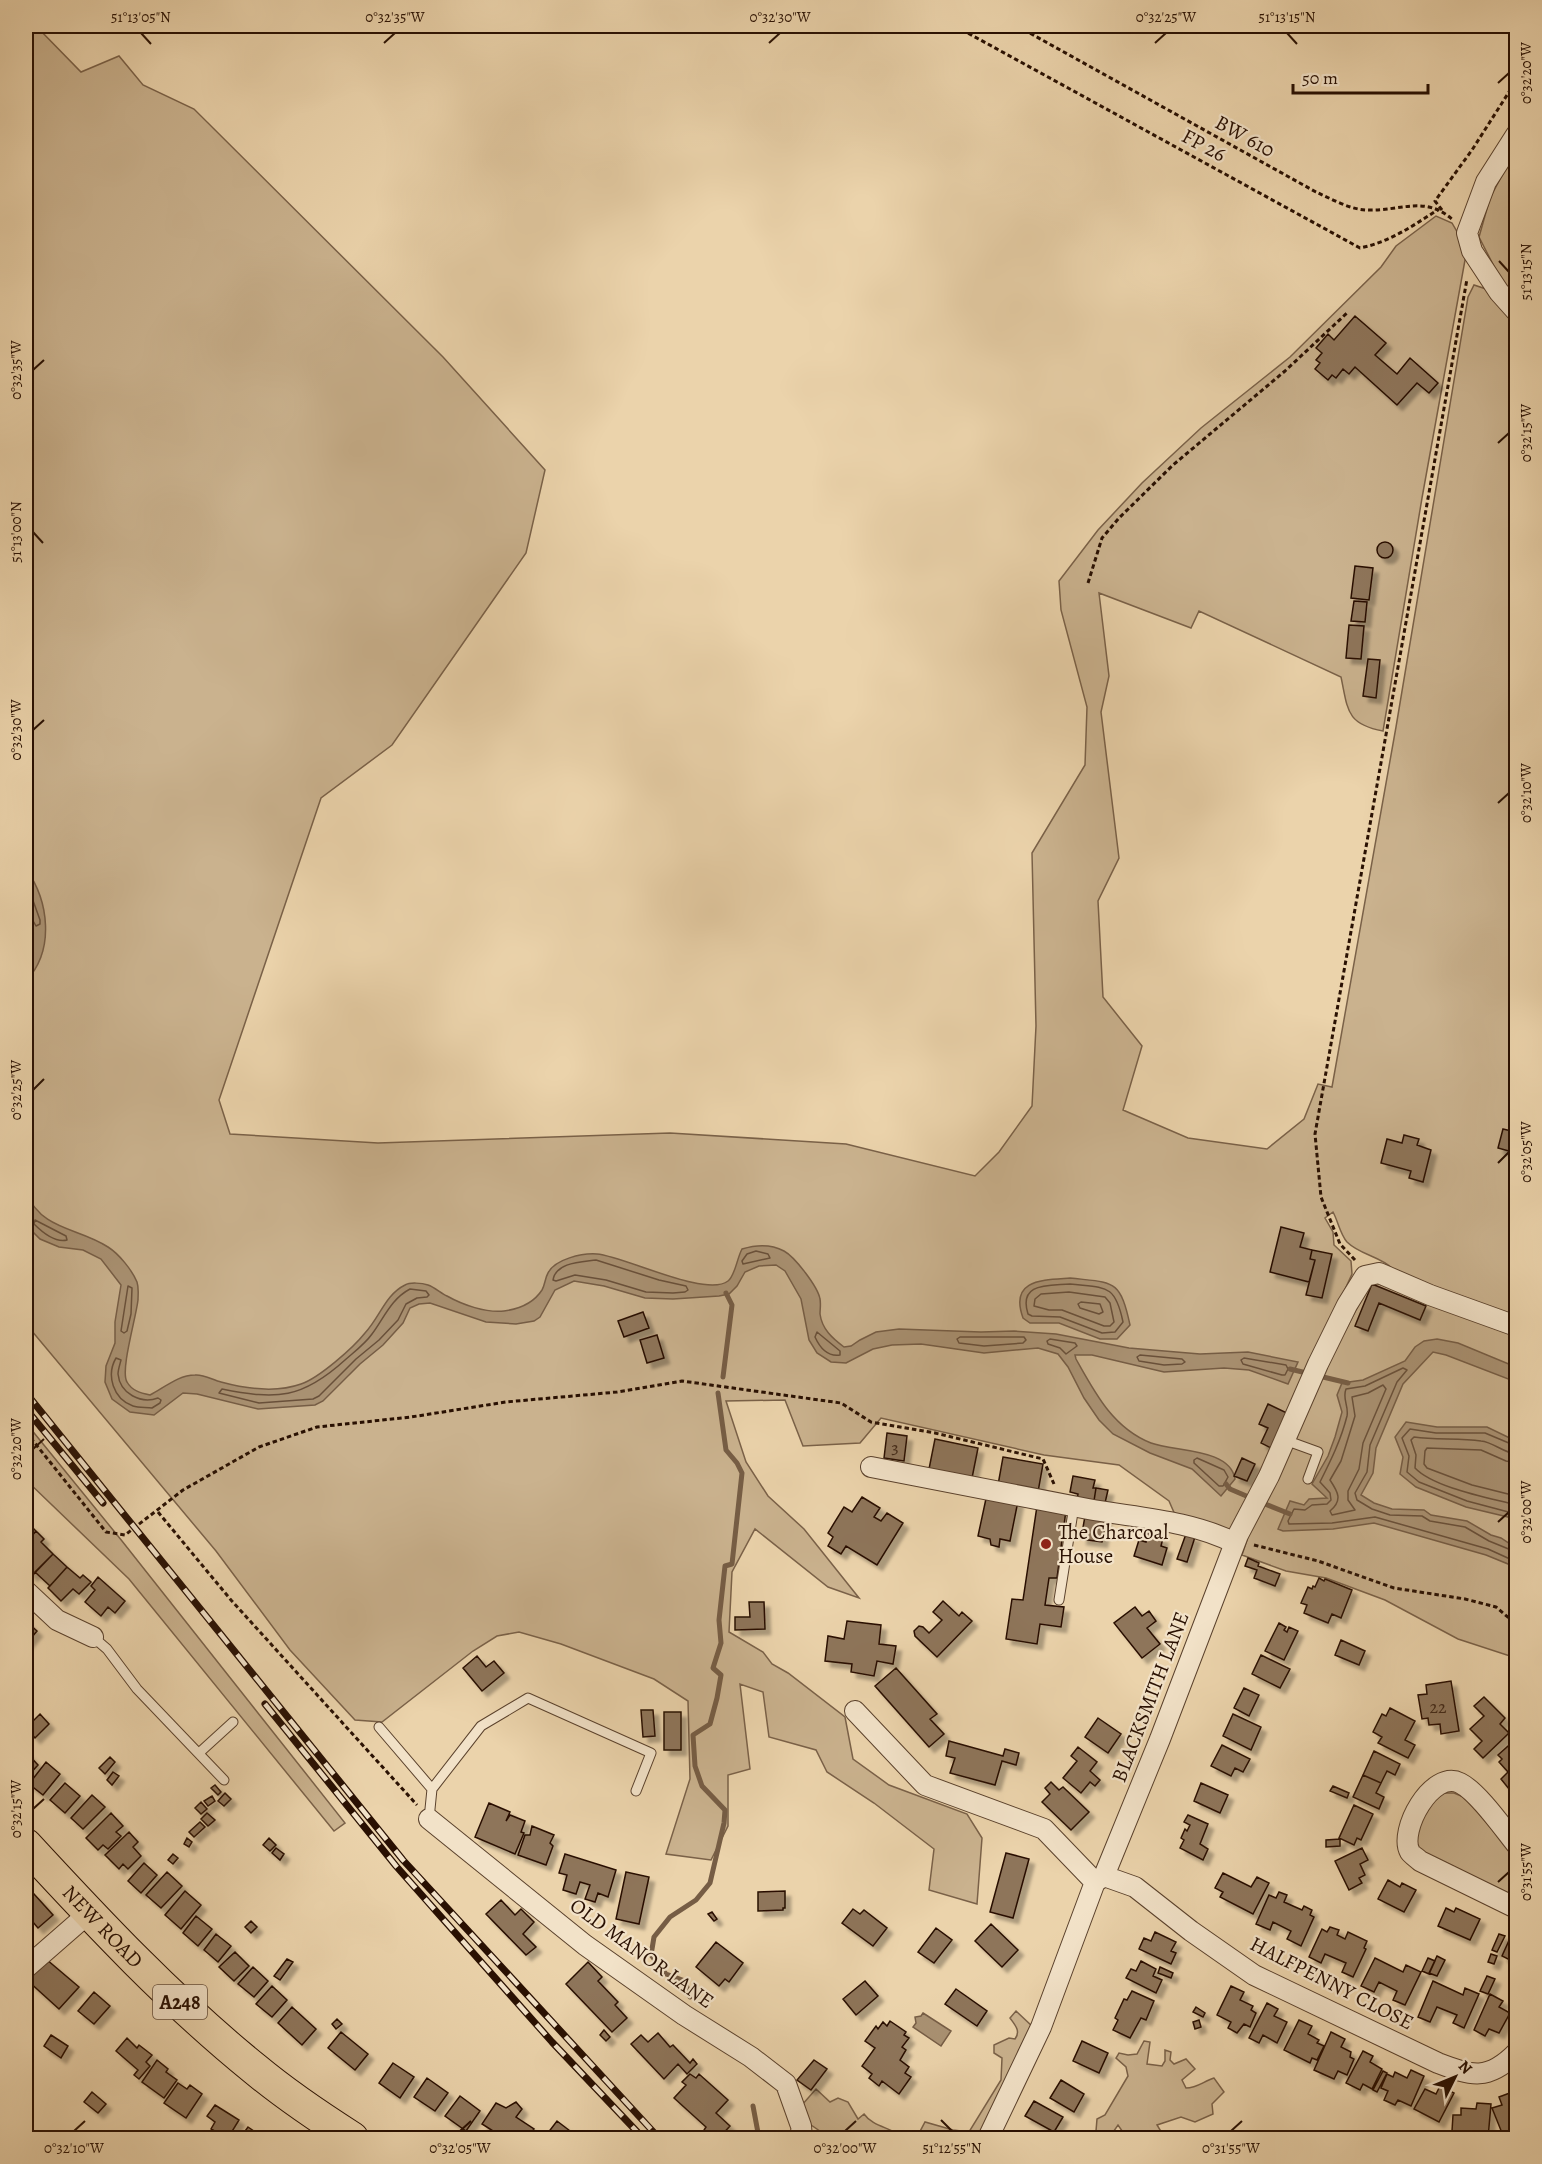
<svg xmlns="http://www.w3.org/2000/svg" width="1542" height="2164" viewBox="0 0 1542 2164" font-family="Alegreya,serif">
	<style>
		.green { fill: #cab28e; stroke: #7a6148; stroke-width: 1.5 }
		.water { fill: #a99172; stroke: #765d45; stroke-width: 1.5 }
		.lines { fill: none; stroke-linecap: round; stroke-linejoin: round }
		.shore { stroke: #69503a; stroke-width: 1.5 }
		.stream { stroke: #765d45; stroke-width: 5 }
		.building { fill: #8e755a; stroke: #291002; stroke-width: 1.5; filter: url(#shadow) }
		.lane-casing { stroke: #5a412c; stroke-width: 11 }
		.street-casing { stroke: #5a412c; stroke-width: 22 }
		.primary-casing { stroke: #291002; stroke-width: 34 }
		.path { stroke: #291002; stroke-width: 3; stroke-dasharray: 4.5 3; stroke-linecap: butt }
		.lane { stroke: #f2e2c8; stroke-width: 9 }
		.street { stroke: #f2e2c8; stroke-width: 20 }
		.primary { stroke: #ebd3ab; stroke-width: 32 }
		.rail-casing { stroke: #291002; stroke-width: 7 }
		.rail { stroke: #f2e2c8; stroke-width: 4.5; stroke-dasharray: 14; stroke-linecap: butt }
		.ticks { fill: none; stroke: #291002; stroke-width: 2 }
		.poi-dot { fill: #8f2418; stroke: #f2e2c8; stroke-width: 2 }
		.labels { text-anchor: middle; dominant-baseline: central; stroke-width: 4.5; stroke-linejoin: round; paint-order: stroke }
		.number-label { font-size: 18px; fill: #422918 }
		.shield { fill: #f2e2c8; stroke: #654f3d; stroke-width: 1.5 }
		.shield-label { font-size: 20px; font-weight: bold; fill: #291002 }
		.street-label { font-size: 21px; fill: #291002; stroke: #f2e2c8 }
		.poi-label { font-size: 21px; fill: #291002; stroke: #f2e2c8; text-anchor: start }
		.neatline { fill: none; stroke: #291002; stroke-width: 2 }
		.ticks-label { font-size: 15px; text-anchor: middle; fill: #291002 }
	</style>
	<defs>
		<filter id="shadow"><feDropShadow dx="5.5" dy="5.5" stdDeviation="1.5" flood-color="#0004"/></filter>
	</defs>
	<rect width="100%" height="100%" fill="#ebd3ab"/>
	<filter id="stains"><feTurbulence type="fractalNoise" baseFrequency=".00333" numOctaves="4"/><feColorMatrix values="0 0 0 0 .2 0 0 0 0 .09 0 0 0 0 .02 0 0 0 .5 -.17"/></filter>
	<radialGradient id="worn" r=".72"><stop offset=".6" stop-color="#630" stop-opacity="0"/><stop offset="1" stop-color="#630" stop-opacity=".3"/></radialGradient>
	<!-- green -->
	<path class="green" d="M26 26H36L81 72 119 56 143 85 194 109 443 357 545 470 526 553 392 745 321 798 219 1100 230 1134 378 1143 670 1133 846 1144 975 1176 999 1152 1032 1106 1036 1026 1032 853 1085 765 1087 707 1061 610 1059 581 1098 530 1142 483 1201 428 1290 357 1381 267 1396 246 1436 216 1452 223 1467 249 1422 498 1383 731C1346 724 1348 710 1341 677L1199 611 1191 628 1099 593 1109 676 1101 712 1119 858 1098 901 1103 997 1142 1046 1123 1110 1188 1138 1267 1149 1304 1119 1318 1084 1332 1087 1396 727 1468 297 1474 285 1486 289 1516 324V1320L1446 1293 1393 1269C1380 1256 1360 1255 1347 1242 1340 1234 1338 1221 1333 1212L1325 1218 1333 1232 1334 1245 1351 1261 1352 1274 1233 1533 1176 1517 1169 1501 1119 1465 1044 1455 881 1418 860 1443 803 1446 785 1400 726 1401 746 1462 768 1496 804 1529 859 1598 828 1587 755 1529 732 1572 729 1632 763 1652 772 1664 788 1673 845 1717 853 1759 889 1785 967 1814 982 1838 977 1904 929 1890 934 1849 874 1803 827 1772 816 1750 769 1737 763 1692 740 1684 750 1769 728 1775V1826L711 1860 666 1854 690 1779 688 1701 654 1679 561 1644 519 1632 497 1636 473 1651 382 1722 355 1720 290 1650 216 1551 26 1324Z
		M1516 149V298L1502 282 1479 237 1490 198Z
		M1373 1282 1516 1331V1658L1458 1639 1385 1600 1326 1578 1286 1571 1242 1555 1254 1519 1315 1389 1368 1287Z
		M26 1423 122 1541 345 1823 334 1831 129 1579 26 1480Z
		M1444 1793H1454L1466 1798 1516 1858V1898L1421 1854 1414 1837 1430 1801Z
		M1016 2011 1034 2028 991 2138H913L917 2137 925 2122 953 2130 969 2132 1001 2080 1002 2058 994 2053V2045L1009 2038 1015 2039C1021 2031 1015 2025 1010 2018Z
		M1144 2041 1150 2042 1147 2064 1162 2066 1165 2061V2050L1171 2052 1170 2060 1174 2064 1186 2059 1195 2069 1182 2080 1186 2088C1197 2088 1204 2081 1214 2078L1224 2092 1212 2104 1213 2114 1195 2122 1181 2117 1157 2125 1165 2138H1127L1118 2125 1109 2138H1092L1096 2131 1097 2119 1105 2115 1128 2076 1126 2067 1116 2058 1119 2053 1128 2055 1137 2054Z
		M816 2089 830 2102 838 2098 848 2102 858 2119 864 2114C873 2127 891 2127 904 2138H830L811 2125 803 2127 794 2114Z"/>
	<!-- water -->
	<path class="water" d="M26 869C49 901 55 950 26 981V949L29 941V927L26 917Z
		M26 1193C43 1231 77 1227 108 1247 119 1254 132 1270 137 1282 139 1288 138 1294 138 1300 136 1318 120 1371 127 1382 132 1391 141 1393 150 1395 164 1388 178 1375 195 1375 203 1374 213 1380 221 1382 247 1389 276 1393 301 1384 319 1378 353 1348 365 1333 380 1317 385 1295 405 1285 410 1282 422 1283 428 1285 434 1287 441 1293 447 1296 463 1305 486 1313 504 1311 519 1309 533 1304 542 1290 545 1285 545 1278 548 1273 555 1259 582 1253 597 1254 624 1256 706 1298 728 1281 735 1276 737 1258 742 1249 755 1245 771 1244 784 1251 795 1257 818 1287 820 1299 821 1304 820 1309 820 1314 822 1329 832 1338 844 1347L851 1346 860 1340 876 1332 899 1329 981 1332 1014 1331 1056 1334 1129 1348 1200 1354 1248 1352 1298 1362 1288 1384 1249 1370 1224 1368 1164 1372 1092 1355H1075L1076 1359C1095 1393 1113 1428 1151 1443 1175 1452 1230 1448 1235 1479L1221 1496 1192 1469 1150 1453 1113 1434 1099 1420 1084 1398 1068 1367 1058 1354 1038 1348 984 1353 921 1344 892 1345 873 1349 846 1363 831 1362 817 1353 809 1340 801 1299 785 1271 776 1265 759 1266 745 1272 737 1286 729 1294 719 1296 673 1299 645 1298 604 1286 574 1281 555 1290 540 1317 534 1321 516 1324 486 1322 430 1303 419 1304 410 1308 403 1323 383 1345 360 1364 323 1401 315 1405 258 1409 197 1394 183 1393 154 1415 130 1412 112 1399 105 1382 106 1366 115 1343V1322L121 1285 101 1259 83 1250 59 1247 40 1239 26 1225Z
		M1070 1278C1113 1283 1120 1278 1130 1325L1117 1339H1100L1059 1323H1030L1023 1318C1009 1279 1043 1280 1070 1278Z
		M1437 1339 1458 1343 1516 1367V1382L1446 1355 1433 1352 1403 1384 1376 1448 1373 1473 1361 1495 1374 1503 1392 1509 1424 1510 1431 1515 1467 1521 1491 1535 1501 1538 1516 1548V1571L1508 1564 1486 1555 1374 1523 1333 1529 1283 1531 1278 1529 1290 1501 1304 1505 1309 1499 1327 1498 1312 1484 1328 1456 1335 1437 1342 1412 1337 1395 1342 1383 1363 1380 1405 1361 1415 1347 1424 1341Z
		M1406 1422 1437 1427H1487L1516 1441V1521L1512 1518 1466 1507 1416 1487 1400 1474 1403 1457 1395 1437Z
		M923 2013 951 2031 941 2046 913 2027 916 2023 915 2017 921 2016Z"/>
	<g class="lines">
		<!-- shore -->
		<path class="shore" d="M26 881 40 920V924L36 926 32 919 26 918
			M35 1220 66 1236 67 1240C55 1243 43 1233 34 1224Z
			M756 1251 768 1254 770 1258 743 1264 742 1261 747 1254Z
			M596 1260 659 1280 686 1286 688 1290 685 1292 673 1293 646 1292 606 1280 575 1275 556 1281 553 1280C556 1262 582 1262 596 1260Z
			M1070 1284C1105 1288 1115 1283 1123 1322L1115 1332 1102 1333 1060 1317 1032 1316 1028 1314C1018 1282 1049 1286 1070 1284Z
			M128 1286 132 1288 131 1314 127 1331 124 1333 121 1331Z
			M410 1289 426 1291 429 1295 427 1297 417 1298 406 1304 398 1320 379 1340 356 1359 319 1396 313 1399 259 1403 219 1393 222 1389C277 1400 302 1399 345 1360 354 1352 365 1344 372 1334 384 1318 391 1299 410 1289Z
			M1069 1292 1105 1297 1110 1303 1114 1322 1110 1326H1104L1062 1310H1049L1034 1306 1035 1299 1041 1294Z
			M1081 1302 1100 1304 1103 1312 1099 1314 1080 1308 1078 1304Z
			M817 1332 840 1351V1355C827 1357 820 1348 815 1337Z
			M960 1337H1024L1026 1340 1023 1343 984 1346 959 1343 957 1339Z
			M1050 1339 1075 1343 1077 1346 1066 1354 1060 1348 1048 1344 1047 1341Z
			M1140 1355 1182 1359 1185 1362 1182 1364 1164 1365 1139 1361 1137 1357Z
			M116 1358 121 1360C120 1364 118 1370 118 1374 120 1394 141 1404 158 1398L161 1400 160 1403 152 1408C147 1407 139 1408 133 1406 113 1399 106 1375 116 1358Z
			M1244 1358 1286 1365 1288 1369 1285 1375H1282L1243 1364 1241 1360Z
			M1383 1385 1386 1389 1363 1443 1359 1469 1348 1491V1500L1355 1510 1332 1515 1330 1511C1343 1500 1338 1492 1330 1480L1341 1461 1355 1416 1352 1397 1368 1393Z
			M1516 1446 1485 1433H1436L1410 1429 1402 1438 1409 1456 1407 1472 1419 1482 1467 1501 1516 1514
			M1516 1454C1504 1453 1493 1442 1481 1441 1459 1438 1436 1440 1414 1437L1411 1440 1416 1455 1415 1468C1434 1488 1490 1498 1516 1505
			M1197 1458 1224 1470 1228 1477 1223 1486H1219L1194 1463V1460Z
			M1516 1463 1506 1461 1481 1450 1427 1448 1425 1451 1424 1464 1427 1468 1472 1485 1516 1496
			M1516 1552 1489 1541 1465 1527 1430 1521 1422 1516 1390 1515 1372 1509 1357 1500 1355 1493 1367 1472 1370 1445 1397 1382 1407 1370 1403 1368 1365 1386 1346 1389C1342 1399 1349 1406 1347 1416 1341 1440 1331 1460 1320 1482L1330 1493 1331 1500 1327 1504 1312 1505 1305 1510 1294 1509 1288 1521 1289 1524 1332 1523 1375 1517 1488 1549 1510 1559 1516 1564"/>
		<!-- stream -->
		<path class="stream" d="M1290 1369 1348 1383
			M723 1377 732 1305 726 1293
			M1226 1484 1230 1489 1251 1498
			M1260 1502 1290 1514
			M690 1997 685 1981 666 1974 651 1955 654 1937 670 1917 696 1900 710 1883 724 1823 725 1810 702 1786 695 1766 693 1735 710 1724 717 1698 721 1675 713 1668 721 1643 719 1620 725 1566 732 1564 742 1473 737 1463 726 1450 718 1393
			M753 2106 759 2138"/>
	</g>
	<!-- building -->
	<path class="building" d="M1355 316 1386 343 1375 355 1397 374 1410 358 1438 383 1429 393 1417 383 1397 405 1355 367 1349 374 1343 369 1336 378 1332 375 1328 380 1315 369 1320 363 1316 360 1322 353 1316 348 1328 334 1334 340Z
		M1377 550a8 8 0 1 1 16 0a8 8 0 1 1-16 0Z
		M1355 566 1373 568 1369 600 1351 598Z
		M1354 601 1367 602 1365 622 1351 621Z
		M1349 625 1364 626 1361 659 1346 658Z
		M1368 659 1380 660 1376 698 1363 696Z
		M1503 1129 1516 1132V1153L1498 1148Z
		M1404 1135 1419 1139 1417 1145 1431 1150 1423 1182 1409 1178 1411 1171 1381 1163 1387 1139 1402 1143Z
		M1281 1227 1304 1233 1300 1247 1312 1250 1310 1259 1315 1260 1309 1282 1270 1272Z
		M1312 1250 1332 1254 1322 1298 1306 1295 1315 1260 1310 1259Z
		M1372 1284 1426 1306 1420 1320 1379 1303 1368 1331 1355 1326Z
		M643 1312 649 1328 624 1337 618 1321Z
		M657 1335 664 1358 647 1363 640 1340Z
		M1268 1404 1289 1414 1273 1449 1261 1443 1268 1428 1259 1424Z
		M887 1433 907 1436 904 1461 884 1458Z
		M935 1439 978 1448 972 1478 929 1469Z
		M1003 1457 1043 1464 1038 1492 998 1485Z
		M1242 1458 1255 1464 1247 1481 1234 1476Z
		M1073 1476 1095 1480 1093 1488H1096L1094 1501 1077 1499 1078 1494 1070 1492Z
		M1096 1488 1108 1490 1105 1503 1094 1501Z
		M987 1494 1018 1501 1010 1541 1000 1539 999 1547 991 1545 990 1539 978 1536Z
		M862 1497 880 1508 874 1517 881 1521 887 1513 903 1523 877 1565 846 1546 841 1554 828 1546 833 1537 828 1533 844 1507 852 1512Z
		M1037 1506 1066 1510 1057 1578H1049L1045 1605 1064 1607 1061 1627 1040 1624 1037 1644 1006 1639 1012 1599 1023 1600Z
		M1085 1516 1106 1519 1102 1542 1081 1539Z
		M26 1524 28 1527 30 1525 36 1531 26 1543Z
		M36 1531 44 1539 41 1542 53 1554 32 1576 26 1569V1555L31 1549 26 1543Z
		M1148 1533 1163 1538 1161 1546 1167 1548 1162 1565 1134 1556 1139 1540 1146 1542Z
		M1186 1534 1195 1537 1187 1562 1177 1559Z
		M53 1554 67 1567 50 1586 35 1572Z
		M1248 1558 1259 1563 1258 1566 1280 1574 1275 1586 1254 1578 1257 1570 1245 1566Z
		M67 1567 80 1578 83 1575 91 1582 79 1594 73 1589 61 1601 48 1588Z
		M98 1577 125 1601 115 1613 108 1607 101 1616 85 1602 95 1590 91 1586Z
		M1319 1578 1324 1581 1325 1579 1352 1590 1341 1618 1332 1614 1328 1623 1304 1613 1307 1605 1301 1603 1308 1587 1312 1589 1313 1586 1315 1587Z
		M943 1601 959 1616 962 1612 972 1621 937 1657 915 1636 914 1631 919 1626 923 1627 929 1633 942 1620 933 1612Z
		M749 1602H764L765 1629 735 1630V1617H750Z
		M1135 1607 1142 1616 1149 1611 1156 1621 1147 1628 1160 1644 1142 1658 1114 1623Z
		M26 1621 37 1631 26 1644Z
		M847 1621 881 1625 879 1644 896 1646 893 1664 877 1661 874 1676 851 1672 852 1664 825 1661 828 1636 844 1639Z
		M1279 1623 1286 1627 1284 1630 1287 1632 1289 1627 1298 1631 1284 1660 1265 1651Z
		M1341 1640 1365 1651 1359 1665 1335 1655Z
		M1261 1655 1290 1669 1280 1688 1252 1674Z
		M477 1656 486 1667 494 1661 504 1673 482 1691 463 1668Z
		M896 1668 937 1714 930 1719 944 1734 929 1747 875 1686Z
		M1451 1681 1459 1731 1441 1734 1440 1724 1429 1725 1428 1718 1422 1719 1418 1695 1427 1694 1426 1685Z
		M1244 1688 1259 1695 1249 1716 1234 1708Z
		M1484 1697 1505 1718 1500 1724 1509 1733 1483 1758 1474 1749 1482 1741 1470 1729 1484 1716 1474 1706Z
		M1390 1708 1415 1721 1405 1740 1415 1745 1408 1758 1378 1743 1382 1737 1373 1732 1382 1714 1386 1716Z
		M641 1710H653L655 1736 643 1737Z
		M664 1712H681V1750H664Z
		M40 1714 49 1724 35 1738 26 1728Z
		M1233 1714 1261 1727 1251 1750 1223 1736Z
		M1098 1718 1121 1734 1108 1753 1085 1737Z
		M1516 1739V1782L1509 1789 1501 1779 1508 1772 1499 1762 1502 1759 1498 1755Z
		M949 1741 1003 1756 1005 1749 1019 1753 1016 1765 1002 1761 995 1785 950 1773 955 1758 946 1756Z
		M1222 1745 1250 1759 1243 1772 1235 1768 1231 1776 1211 1766Z
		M1078 1747 1097 1762 1090 1771 1100 1780 1095 1786 1090 1782 1081 1793 1063 1778 1077 1761 1071 1756Z
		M1374 1751 1400 1764 1395 1775 1387 1771 1381 1783 1363 1775Z
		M26 1752 38 1765 26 1778Z
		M110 1757 115 1762 105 1774 99 1768Z
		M46 1762 60 1774 43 1795 29 1784Z
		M113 1772 119 1776 112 1785 107 1780Z
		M1363 1775 1381 1783 1376 1793 1384 1797 1379 1809 1353 1797Z
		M1051 1782 1059 1790 1063 1787 1089 1812 1071 1830 1042 1802 1050 1794 1045 1788Z
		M65 1783 80 1796 65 1813 50 1800Z
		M1201 1783 1228 1795 1220 1813 1194 1801Z
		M215 1785 221 1792 218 1795 211 1788Z
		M1333 1786 1349 1793 1347 1798 1330 1791Z
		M225 1793 231 1799 224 1806 218 1801Z
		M92 1795 105 1807 83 1829 71 1818Z
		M212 1796 215 1801 208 1806 204 1801Z
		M201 1802 207 1809 201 1814 195 1808Z
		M489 1803 510 1812 506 1821 510 1815 525 1821 521 1832 524 1833 515 1854 475 1837Z
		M1354 1805 1373 1814 1361 1840 1357 1838 1354 1845 1339 1838Z
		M111 1813 123 1826 116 1832 121 1836 108 1849 103 1845 98 1850 86 1838Z
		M207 1813 215 1820 208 1826 201 1819Z
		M1188 1815 1208 1824 1200 1844 1208 1849 1203 1860 1180 1848 1184 1840 1181 1838 1185 1829 1187 1831 1190 1825 1184 1822Z
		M200 1822 205 1827 194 1837 189 1832Z
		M532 1826 554 1835 550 1843 553 1846 546 1865 518 1855 525 1835H530Z
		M129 1832 138 1842 133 1847 141 1856 128 1869 123 1864 119 1869 105 1855Z
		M187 1838 192 1842 189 1847 184 1844Z
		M269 1838 276 1845 270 1851 263 1845Z
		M1340 1839V1846L1326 1847V1840Z
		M276 1848 284 1854 280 1860 272 1853Z
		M1362 1848 1368 1860 1360 1864 1365 1875 1359 1878 1362 1883 1349 1890 1335 1861Z
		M1006 1853 1029 1859 1013 1918 990 1912Z
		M173 1854 178 1858 173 1864 168 1860Z
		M565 1854 616 1870 608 1897 598 1893 595 1902 585 1899 590 1885 580 1882 576 1894 563 1890 567 1875 559 1873Z
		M144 1863 157 1875 141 1893 128 1881Z
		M167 1872 182 1886 161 1908 146 1895Z
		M626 1872 649 1877 639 1924 616 1919Z
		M1223 1873 1251 1887 1257 1877 1269 1883 1253 1914 1220 1897 1223 1892 1215 1888Z
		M1388 1880 1400 1887 1402 1883 1416 1890 1404 1912 1378 1899Z
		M185 1891 201 1905 181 1929 165 1915Z
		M785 1891V1908H783V1910L758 1911V1892Z
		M1279 1892 1287 1895 1284 1902 1302 1910 1304 1906 1312 1910 1310 1915 1314 1917 1301 1946 1287 1939 1291 1931 1273 1922 1270 1930 1256 1924 1269 1895 1276 1898Z
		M27 1894 30 1897 34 1894 53 1915 38 1928 27 1915 26 1916Z
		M501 1900 515 1915 521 1909 534 1922 523 1934 536 1947 526 1955 486 1914Z
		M1446 1908 1454 1912 1456 1908 1480 1919 1470 1940 1438 1926Z
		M853 1909 860 1914 864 1910 887 1928 873 1946 842 1923Z
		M712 1912 717 1919 714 1921 708 1914Z
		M196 1916 212 1929 198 1946 183 1933Z
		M251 1921 257 1927 251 1933 245 1927Z
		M991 1924 1018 1950 1002 1967 975 1941Z
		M1330 1927 1339 1930 1337 1935 1345 1939 1348 1932 1367 1941 1364 1948 1366 1949 1353 1977 1342 1972 1346 1963 1325 1954 1321 1963 1309 1957 1322 1929 1327 1932Z
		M936 1928 952 1940 934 1963 918 1952Z
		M1155 1932 1176 1942 1171 1951 1176 1953 1171 1964 1139 1949 1144 1938 1151 1941Z
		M216 1934 231 1946 218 1962 204 1950Z
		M1499 1934 1505 1936 1497 1952 1492 1950Z
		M1511 1936 1516 1939V1963L1502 1956Z
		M716 1942 743 1963 729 1982 725 1979 719 1986 696 1967Z
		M235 1952 249 1966 234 1981 219 1967Z
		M1491 1954 1497 1956 1494 1964 1488 1962Z
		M1437 1956 1445 1960 1437 1976 1429 1973Z
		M1375 1958 1403 1972 1406 1965 1421 1972 1405 2005 1393 2000 1397 1991 1379 1982 1374 1992 1361 1986Z
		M1428 1958 1435 1961 1429 1974 1422 1971Z
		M46 1959 79 1987 59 2009 27 1980Z
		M287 1959 293 1962 280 1980 274 1976Z
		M1141 1961 1156 1969 1153 1976 1162 1980 1156 1993 1126 1978 1131 1969 1136 1971Z
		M588 1962 602 1977 598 1981 618 2002 615 2005 627 2018 612 2032 566 1984Z
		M253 1967 268 1981 254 1997 238 1984Z
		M1160 1967 1173 1973 1171 1978 1158 1973Z
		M1487 1976 1495 1979 1488 1994 1480 1991Z
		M865 1981 878 1996 856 2015 843 1999Z
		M1433 1981 1463 1995 1465 1988 1479 1994 1464 2028 1453 2023 1457 2015 1437 2007 1430 2022 1418 2017Z
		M272 1986 287 2000 272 2017 256 2004Z
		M1231 1986 1244 1992 1240 2000 1253 2006 1251 2010 1256 2013 1250 2027 1244 2024 1237 2033 1228 2028 1231 2022 1217 2015Z
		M956 1989 987 2011 977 2026 945 2004Z
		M1132 1991 1154 2001 1146 2020 1141 2018 1130 2038 1113 2030 1118 2020 1115 2018 1124 1999 1127 2000Z
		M94 1992 110 2006 94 2024 78 2011Z
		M1490 1994 1503 2001 1499 2007 1510 2013 1499 2033 1489 2029 1485 2036 1474 2030Z
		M1267 2003 1278 2009 1274 2016 1287 2022 1277 2043 1263 2035 1259 2043 1249 2038Z
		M292 2007 316 2029 302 2045 278 2023Z
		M1196 2007 1205 2013 1203 2017 1193 2012Z
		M337 2019 342 2024 336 2029 332 2024Z
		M1199 2020 1201 2027 1195 2029 1193 2022Z
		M1299 2020 1312 2026 1308 2034 1319 2040 1317 2043 1324 2046 1317 2060 1312 2058 1310 2063 1284 2050Z
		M890 2021 906 2032 904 2035 909 2038 902 2047 906 2050 900 2060 909 2067 905 2073 911 2077 899 2094 882 2081 879 2086 869 2078 872 2074 862 2066 875 2048 865 2041 876 2026 878 2029 883 2022 887 2026Z
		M604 2030 610 2037 606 2041 600 2035Z
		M341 2032 368 2054 355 2070 328 2048Z
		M1331 2032 1345 2039 1341 2047 1351 2052 1350 2057 1354 2059 1347 2075 1338 2071 1334 2079 1314 2070Z
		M658 2033 670 2047 673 2045 690 2063 693 2059 697 2064 687 2074 678 2064 664 2079 631 2044 641 2035 648 2042Z
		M51 2035 68 2046 61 2058 44 2046Z
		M127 2038 137 2048 139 2045 152 2055 146 2062 150 2066 139 2079 134 2075 138 2070 116 2051Z
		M1082 2041 1108 2053 1099 2073 1073 2061Z
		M1363 2051 1373 2056 1370 2062 1382 2069 1372 2089 1363 2084 1360 2090 1346 2083Z
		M157 2060 168 2069 166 2072 177 2080 164 2098 142 2082Z
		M814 2060 827 2069 811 2090 797 2080Z
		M393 2063 414 2077 400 2098 379 2083Z
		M1411 2070 1424 2076 1411 2106 1398 2100 1395 2105 1384 2100 1388 2091 1381 2088 1387 2074 1393 2077 1395 2072 1407 2078Z
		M1383 2071 1387 2073 1377 2092 1373 2090Z
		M690 2074 696 2078 699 2074 728 2100 716 2113 730 2126 719 2138H713L704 2130 706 2127 674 2098 686 2085 682 2082Z
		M427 2078 448 2093 435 2111 414 2097Z
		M1061 2080 1084 2094 1074 2112 1050 2098Z
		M178 2083 187 2089 190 2085 202 2094 186 2118 164 2103Z
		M1440 2086 1454 2093 1439 2122 1414 2109 1425 2089 1436 2094Z
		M1515 2091 1516 2096V2136L1504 2138 1492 2108 1502 2105 1499 2097Z
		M92 2092 106 2104 98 2113 84 2102Z
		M460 2096 480 2111 466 2131 445 2116Z
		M1034 2101 1063 2117 1054 2132 1025 2116Z
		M516 2102 522 2109 516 2117 534 2129 527 2138H504L482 2124 496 2103 506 2108Z
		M1477 2103 1491 2104 1488 2138H1475V2134L1452 2131 1453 2115H1461V2108L1476 2109Z
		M215 2105 239 2120 228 2138 211 2129 215 2122 207 2116Z
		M557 2121 574 2134 570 2138H544Z
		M248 2127 264 2138H240Z"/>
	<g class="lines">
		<defs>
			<path id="lane" d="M1285 1440 1318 1452 1308 1479
				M1059 1600 1074 1506
				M93 1637 107 1649 137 1689 224 1780
				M379 1727 432 1789
				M199 1753 233 1722
				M429 1819 432 1789 481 1726 528 1698 651 1753 636 1791
				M414 2138 418 2136 422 2138"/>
			<path id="street" d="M1516 135 1486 182 1467 233 1472 251 1499 292 1516 311
				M871 1467C943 1481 1015 1495 1088 1509 1138 1518 1189 1520 1235 1543
				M26 1591 57 1620 93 1637
				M855 1711 925 1785 1044 1829 1095 1882
				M429 1819 585 1945 684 2015 751 2057 786 2084 801 2126 802 2138
				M1516 1844C1503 1828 1478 1792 1460 1783 1432 1769 1398 1831 1410 1852 1412 1855 1417 1858 1420 1861L1516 1908
				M1104 1876 1135 1887 1191 1931 1254 1975 1438 2063C1472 2076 1488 2081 1516 2053
				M26 1968 89 1913
				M988 2138 1041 2027 1095 1882 1104 1876 1160 1739 1238 1535 1269 1476 1318 1364 1347 1305 1365 1276 1379 1273 1430 1295 1516 1326"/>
			<g id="primary">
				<path id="s1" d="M26 1845C98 1923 172 2002 255 2069 285 2094 319 2117 352 2138"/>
			</g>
		</defs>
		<!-- lane casing -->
		<use href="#lane" class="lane-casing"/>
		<!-- street casing -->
		<use href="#street" class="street-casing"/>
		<!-- primary casing -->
		<use href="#primary" class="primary-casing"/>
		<!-- path -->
		<path class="path" d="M955 26 1360 248C1390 242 1414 225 1439 209
			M1017 26 1316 192C1332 199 1350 210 1368 210 1402 211 1425 195 1453 220
			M1442 210 1435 201 1472 150 1516 81
			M1088 583 1102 538 1119 518 1173 465 1285 371 1347 313
			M1355 1260 1340 1244 1321 1197 1315 1134 1467 279
			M26 1432 106 1532 125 1535 183 1490 259 1447 317 1427 411 1417 506 1402 617 1392 682 1381 841 1403 871 1422 935 1433 1043 1459 1054 1484
			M158 1512 231 1600 417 1805
			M1254 1545 1318 1561 1394 1588 1465 1599 1496 1607 1516 1624"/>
		<!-- lane -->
		<use href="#lane" class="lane"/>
		<!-- street -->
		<use href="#street" class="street"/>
		<!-- primary -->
		<use href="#primary" class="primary"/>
		<defs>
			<path id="rail" d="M26 1393 403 1860 659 2138
				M26 1409 103 1503
				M265 1704 396 1866 552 2042 643 2138"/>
		</defs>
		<!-- rail casing -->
		<use href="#rail" class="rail-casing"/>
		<!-- rail -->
		<use href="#rail" class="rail"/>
	</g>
	<!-- ticks -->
	<path class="ticks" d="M141 33 151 44M1287 33 1297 44M384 43 395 33M769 43 780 33M1155 43 1166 33M1498 83 1509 73M1499 261 1509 272M33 370 44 360M1498 443 1509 433M33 532 43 543M33 730 44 720M1498 803 1509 793M33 1090 44 1079M1498 1163 1509 1152M33 1449 44 1439M1498 1522 1509 1512M33 1809 44 1799M1498 1882 1509 1872M941 2120 952 2131M74 2131 85 2121M460 2131 471 2121M845 2131 856 2121M1231 2131 1242 2121"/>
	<!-- markers -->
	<circle class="poi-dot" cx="1046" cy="1544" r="6"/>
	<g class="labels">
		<!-- number labels -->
		<g class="number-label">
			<text x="895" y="1447">3</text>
			<text x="1438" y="1707">22</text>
		</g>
		<!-- shield labels -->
		<rect class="shield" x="153" y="1985" width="54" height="34" rx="4.5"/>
		<g class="shield-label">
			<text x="180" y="2002">A248</text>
		</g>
		<!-- street labels -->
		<g class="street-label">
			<text transform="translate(1245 136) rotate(29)">BW 610</text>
			<text transform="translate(1204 145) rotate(28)">FP 26</text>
			<text transform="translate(1150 1697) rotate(-69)">BLACKSMITH LANE</text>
			<text stroke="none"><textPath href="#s1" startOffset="112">NEW ROAD</textPath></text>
			<text transform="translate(642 1953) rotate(36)">OLD MANOR LANE</text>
			<text transform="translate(1332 1983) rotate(27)">HALFPENNY CLOSE</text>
		</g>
		<!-- poi labels -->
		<g class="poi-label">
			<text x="1058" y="1532">The Charcoal<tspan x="1058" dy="24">House</tspan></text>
		</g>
	</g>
	<!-- margin -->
	<rect width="1542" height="2164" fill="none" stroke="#ebd3ab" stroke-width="66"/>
	<!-- north arrow -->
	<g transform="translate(1455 2077) rotate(47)" stroke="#f2e2c8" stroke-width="4.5" paint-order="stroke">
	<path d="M0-4.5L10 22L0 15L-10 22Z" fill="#291002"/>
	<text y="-9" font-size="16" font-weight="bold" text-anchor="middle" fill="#291002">N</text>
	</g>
	<!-- scale -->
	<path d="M1293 84v9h135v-9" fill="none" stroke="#291002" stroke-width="3"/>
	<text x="1302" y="84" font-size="18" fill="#291002" stroke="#f2e2c8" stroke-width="4.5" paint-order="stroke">50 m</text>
	<rect x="33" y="33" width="1476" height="2098" class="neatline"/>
	<g class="ticks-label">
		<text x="141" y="22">51°13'05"N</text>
		<text x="395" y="22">0°32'35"W</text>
		<text x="780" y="22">0°32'30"W</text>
		<text x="1166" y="22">0°32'25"W</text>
		<text x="1287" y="22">51°13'15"N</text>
		<text transform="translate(1526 73) rotate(-90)" y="5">0°32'20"W</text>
		<text transform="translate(1526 272) rotate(-90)" y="5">51°13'15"N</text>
		<text transform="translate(16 370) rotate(-90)" y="5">0°32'35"W</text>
		<text transform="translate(1526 433) rotate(-90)" y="5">0°32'15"W</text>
		<text transform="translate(16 532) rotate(-90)" y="5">51°13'00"N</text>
		<text transform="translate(16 730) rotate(-90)" y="5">0°32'30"W</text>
		<text transform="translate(1526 793) rotate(-90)" y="5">0°32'10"W</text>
		<text transform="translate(16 1090) rotate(-90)" y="5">0°32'25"W</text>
		<text transform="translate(1526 1152) rotate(-90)" y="5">0°32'05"W</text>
		<text transform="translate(16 1449) rotate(-90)" y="5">0°32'20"W</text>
		<text transform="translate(1526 1512) rotate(-90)" y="5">0°32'00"W</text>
		<text transform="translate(16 1809) rotate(-90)" y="5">0°32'15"W</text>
		<text transform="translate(1526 1872) rotate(-90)" y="5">0°31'55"W</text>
		<text x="74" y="2153">0°32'10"W</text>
		<text x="460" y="2153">0°32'05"W</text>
		<text x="845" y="2153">0°32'00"W</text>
		<text x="952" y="2153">51°12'55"N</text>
		<text x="1231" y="2153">0°31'55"W</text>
	</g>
	<rect width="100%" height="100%" filter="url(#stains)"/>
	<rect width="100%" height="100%" fill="url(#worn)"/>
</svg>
